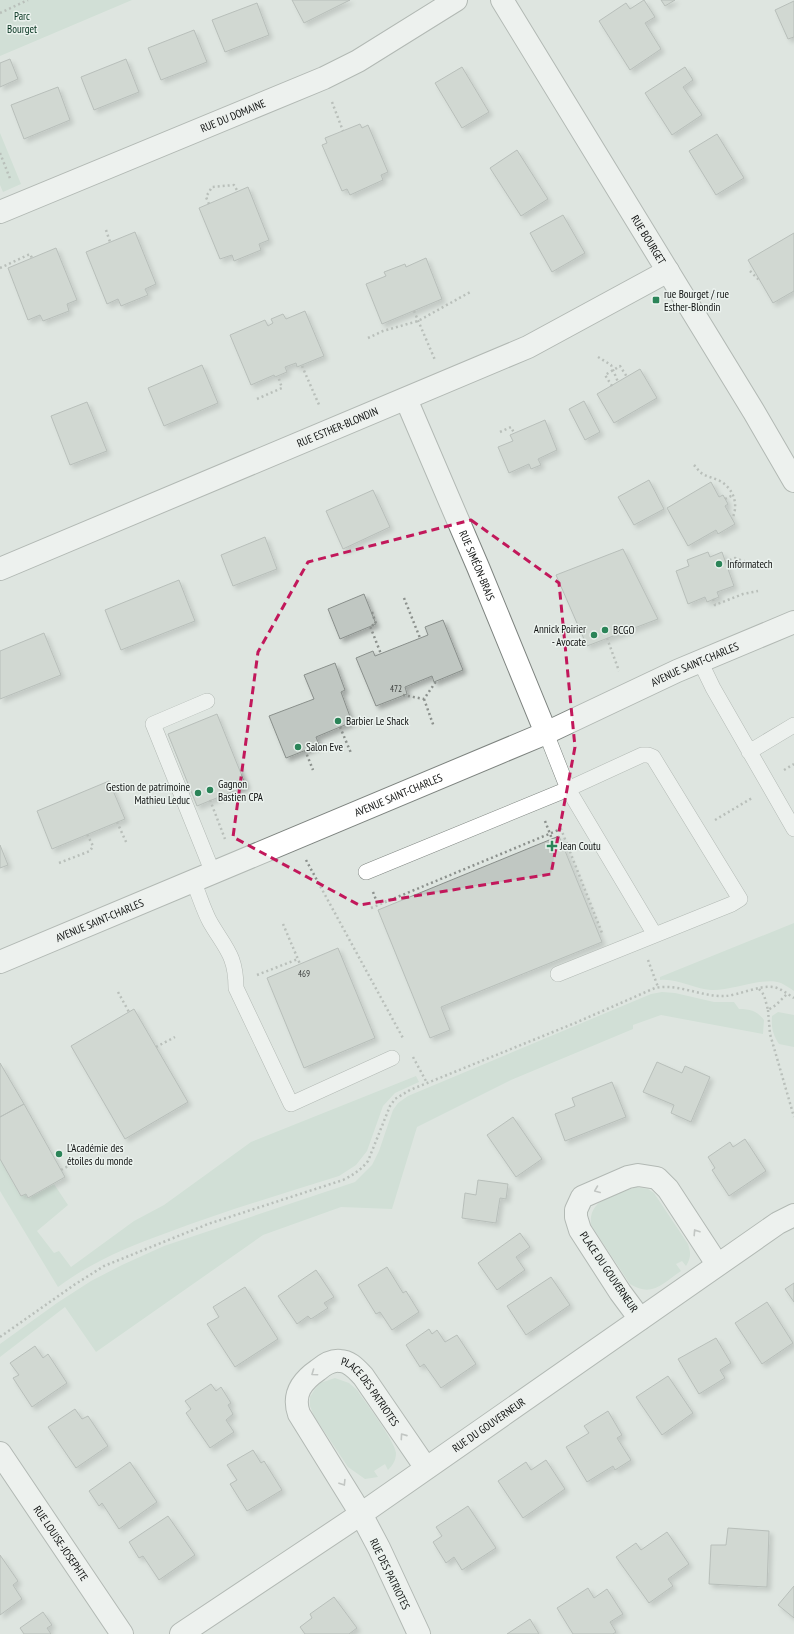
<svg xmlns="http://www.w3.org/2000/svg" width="794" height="1634" viewBox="0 0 794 1634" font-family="'PT Sans Narrow',sans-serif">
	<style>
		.green { fill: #c0d8c9 }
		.building { fill: #c0c7c2; stroke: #898f8b; filter: url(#shadow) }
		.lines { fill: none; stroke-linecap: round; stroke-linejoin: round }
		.service-casing { stroke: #7d837f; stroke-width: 16 }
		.minor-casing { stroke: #7d837f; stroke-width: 24 }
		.tertiary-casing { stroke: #7d837f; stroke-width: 24 }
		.path { stroke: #8c918d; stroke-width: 2.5; stroke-dasharray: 2 3; stroke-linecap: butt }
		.service { stroke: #fff; stroke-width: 15 }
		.minor { stroke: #fff; stroke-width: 22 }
		.tertiary { stroke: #fff; stroke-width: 22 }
		.oneway { stroke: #9fa0a0 }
		.marked { fill: none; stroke: #c2185b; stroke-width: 3; stroke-dasharray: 8 5; stroke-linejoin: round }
		.poi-dot { fill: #2b8458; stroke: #ebf2ee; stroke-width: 1.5 }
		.labels { text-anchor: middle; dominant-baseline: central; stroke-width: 3; stroke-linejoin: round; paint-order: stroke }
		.number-label { font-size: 9px; fill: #3c3f3d }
		.park-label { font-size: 11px; fill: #03321d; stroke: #ebf2ee }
		.street-label { font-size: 11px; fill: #101211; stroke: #ebf2ee }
		.poi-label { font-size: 11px; fill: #101211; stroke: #ebf2ee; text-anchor: start }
	</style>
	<defs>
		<filter id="shadow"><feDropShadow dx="3.5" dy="3.5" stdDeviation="2" flood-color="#0004"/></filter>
	</defs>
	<rect width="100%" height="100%" fill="#dee5e0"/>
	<!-- green -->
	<path class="green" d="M0 0H132L0 56Z
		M0 133 21 184 3 192 0 185Z
		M794 923V991C790 988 785 985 781 983 764 976 731 991 711 990 694 989 677 978 660 980V977Z
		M662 992 675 993 714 1002H734L739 1009C751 1009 757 1011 764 1020L763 1034 661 1015 633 1025V1029L511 1080 417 1127 392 1209 341 1207 263 1235 96 1352 65 1307 0 1357V1344L57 1303 91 1281 122 1265 164 1246 355 1182 372 1165 379 1151 393 1110 398 1103 408 1096 651 994Z
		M778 1012 794 1015V1047L779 1044C773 1035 771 1027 772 1016Z
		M416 1076 419 1082 395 1093 383 1106 367 1151 356 1165 339 1176C282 1194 225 1211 169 1232 130 1246 91 1262 58 1287L0 1191V1159L21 1196 26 1194 28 1198 54 1184 68 1205 37 1231 54 1253 59 1251 71 1267 134 1221 164 1205 251 1142Z
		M636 1187 648 1189 654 1193 688 1244C691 1253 691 1258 686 1266L682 1261 676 1264 681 1271C663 1283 652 1298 630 1284L591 1225C588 1198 616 1195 636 1187Z
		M335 1378 349 1383 357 1390C365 1402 395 1441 396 1453 396 1460 393 1465 388 1470L385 1464 374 1471 378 1477 365 1479 348 1467 314 1416 310 1406V1397L315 1389 320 1383Z"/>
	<!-- building -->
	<path class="building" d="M292 0H350L304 23Z
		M644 0 655 17 645 23 661 49 630 70 599 21 626 3 630 9Z
		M661 0H675L665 6Z
		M794 1V37L788 39 775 10Z
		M257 3 269 35 225 52 212 20Z
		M194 30 207 62 161 80 148 48Z
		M10 59 18 79 0 87V63Z
		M126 59 139 92 94 110 81 77Z
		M462 67 489 112 462 128 435 83Z
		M685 67 693 80 683 87 702 115 672 135 645 93Z
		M58 87 70 120 24 139 11 105Z
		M360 124 362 128 368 125 388 172 381 175 383 180 350 195 347 189 342 191 322 145 327 143 325 138Z
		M717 134 744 178 716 195 689 151Z
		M517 150 548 199 521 216 490 168Z
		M248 187 269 240 259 244 261 250 234 261 232 255 220 259 199 208Z
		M563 215 585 253 552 272 530 233Z
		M135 232 156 284 145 289 148 295 121 306 118 299 107 304 86 252Z
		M794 233V291L773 303 748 260Z
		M56 248 77 300 67 304 69 311 43 321 40 315 28 320 8 268Z
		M426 258 442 299 382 324 366 284 386 276 384 272 405 264 406 267Z
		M305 311 324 356 297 367 296 363 285 367 287 372 275 377 274 375 251 385 230 335 265 320 268 326 273 323 271 319 283 314 286 319Z
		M202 365 218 403 164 426 148 388Z
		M640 369 657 398 614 423 597 394Z
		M584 401 600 432 585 440 569 409Z
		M87 402 107 451 70 465 51 416Z
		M545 420 557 450 538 459 541 465 531 469 529 464 509 473 498 447 513 441 510 435Z
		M649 480 664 509 634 525 618 497Z
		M711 482 719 497 723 495 728 504 725 506 735 524 718 534 716 530 688 546 667 508Z
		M373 490 390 527 343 549 326 511Z
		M265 537 277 569 233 586 221 555Z
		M623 549 658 619 587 646 556 575Z
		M708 552 710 557 722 552 734 586 717 592 719 597 707 602 705 597 688 604 676 571 689 566 687 560Z
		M179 580 195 621 121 650 105 610Z
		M364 594 376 624 340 639 328 609Z
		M443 620 463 670 434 682 432 676 405 687 407 694 376 706 356 658 373 651 375 656 428 635 425 627Z
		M44 633 61 675 0 699V651Z
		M335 663 345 690 341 692 352 722 316 737 319 745 286 758 269 716 314 699 304 675Z
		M217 714 246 786 197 806 168 734Z
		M109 781 125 819 52 849 37 811Z
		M559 836 602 942 441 1007 450 1030 430 1038 378 910Z
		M0 845 8 865 0 868Z
		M338 948 375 1038 304 1068 267 978Z
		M134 1009 188 1102 125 1139 71 1046Z
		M657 1062 682 1073 685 1066 710 1077 691 1122 671 1113 674 1105 643 1092Z
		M0 1063 24 1104 0 1117Z
		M612 1082 626 1117 565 1141 555 1114 575 1106 572 1098Z
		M24 1104 65 1177 28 1198 26 1194 21 1196 0 1159V1117Z
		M513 1117 542 1159 516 1177 487 1135Z
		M745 1139 766 1171 729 1196 712 1170 715 1168 708 1157 730 1142 733 1147Z
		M478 1180 508 1184 506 1199 500 1198 496 1223 462 1218 465 1193 476 1195Z
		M520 1233 530 1247 516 1257 525 1270 497 1290 478 1263Z
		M387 1267 403 1293 406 1291 419 1312 392 1330 380 1312 376 1314 358 1285Z
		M316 1270 334 1297 324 1303 328 1308 311 1319 308 1316 297 1324 278 1296Z
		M551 1277 570 1305 526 1335 507 1306Z
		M794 1283V1302L785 1289Z
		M245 1287 278 1339 235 1367 207 1324 219 1317 213 1307Z
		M767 1302 793 1343 762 1364 735 1323Z
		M429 1329 432 1334 437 1330 445 1342 457 1335 476 1364 441 1388 424 1364 420 1367 406 1345Z
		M716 1338 731 1363 720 1370 725 1378 699 1394 678 1359Z
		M35 1346 43 1358 48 1354 67 1383 32 1407 13 1378 19 1375 10 1363Z
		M668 1376 693 1413 662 1435 636 1397Z
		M211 1384 216 1391 221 1387 231 1403 228 1405 233 1414 226 1420 234 1432 210 1448 186 1413 191 1409 185 1401Z
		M75 1409 82 1419 88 1416 108 1446 76 1468 48 1427Z
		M608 1411 622 1435 617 1438 631 1460 615 1470 613 1466 587 1482 566 1447 589 1433 584 1426Z
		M253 1450 261 1463 264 1461 282 1490 247 1511 230 1484 237 1480 227 1465Z
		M546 1460 565 1489 523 1518 498 1481 526 1462 531 1470Z
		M130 1462 157 1502 119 1529 102 1503 99 1506 89 1491Z
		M468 1506 496 1548 462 1570 454 1557 446 1563 433 1542 442 1536 436 1527Z
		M168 1516 195 1555 159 1580 143 1556 139 1558 129 1542Z
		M728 1528 769 1531 767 1587 709 1584 711 1545H726Z
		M667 1532 689 1564 668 1579 673 1586 649 1603 616 1557 636 1543 641 1550Z
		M0 1555 18 1581 13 1585 22 1599 0 1615Z
		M794 1586V1618L778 1605Z
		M588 1588 594 1598 607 1589 623 1614 610 1622 616 1632 613 1634H573L557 1608Z
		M334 1597 357 1628 349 1634H305L300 1627 312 1618 310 1614Z
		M43 1612 52 1625 47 1628 51 1634H24L20 1628Z
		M530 1619 539 1634H507Z"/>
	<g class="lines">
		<defs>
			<path id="service" d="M700 661 713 688 794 829
				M207 701 153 724 213 873
				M749 752 794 725
				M366 872 568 789 546 733
				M193 881C199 894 203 909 210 922 225 948 236 955 236 988L291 1104 392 1058
				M558 974 655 935 568 789 642 755H648L653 757 740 899 732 904 655 935"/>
			<g id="minor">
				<path id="s1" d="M502 0 754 412 794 481"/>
				<path id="s2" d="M0 212 324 78 358 61 456 0"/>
				<path id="s3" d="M406 399 478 567 546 733"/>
				<path id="s4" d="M0 569 528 347 668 271"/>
				<path d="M640 1319 620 1292 580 1230 576 1217V1210L582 1197 628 1177 638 1175 657 1178 668 1189 717 1264"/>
				<path id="s5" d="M0 1453 122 1634"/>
				<path id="s6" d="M181 1634 361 1514 778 1223 794 1215"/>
				<path id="s7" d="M419 1634 379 1548 361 1514 299 1414C292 1394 302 1381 318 1370 324 1365 332 1360 340 1361 350 1361 357 1370 363 1376L426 1468"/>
			</g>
			<g id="tertiary">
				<path id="s8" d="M0 962 546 733 677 671 794 622"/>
			</g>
		</defs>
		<!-- service casing -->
		<use href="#service" class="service-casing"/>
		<!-- minor casing -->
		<use href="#minor" class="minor-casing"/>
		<!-- tertiary casing -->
		<use href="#tertiary" class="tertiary-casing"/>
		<!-- path -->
		<path class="path" d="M0 13 28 0
			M332 102 343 131
			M0 153 11 181
			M209 204 206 197 212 187 234 185 238 192
			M106 230 110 242
			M0 268 30 254 32 258
			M750 271 760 281
			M414 311 435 360
			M368 338 383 331 418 321 472 291
			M598 357 611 365 618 382
			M302 366 320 407
			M612 386 605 375 620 366 627 377
			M257 399 282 388 278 376
			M500 432 511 427 514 433
			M694 465C697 468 699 472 703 474 708 477 714 478 720 481 734 489 739 505 732 519
			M725 499 733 495
			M725 562 735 558 755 565
			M404 598 420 638
			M713 599 715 605 743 594 758 591
			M372 612 376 624 370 626 381 654
			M607 638 619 671
			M403 695 424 699 437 680
			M424 699 434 727
			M340 727 351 753
			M305 750 313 770
			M784 770 794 764
			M210 800 225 839
			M715 820 752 798
			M545 821 552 839
			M117 822 127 844
			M306 860 404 1040
			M59 863 90 851 93 846 87 834
			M373 892 378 905
			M371 908 561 829 602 933
			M283 924 300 964
			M648 960 658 987
			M257 975 298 959
			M759 989 764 995 768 1010 776 1005 787 994
			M118 992 129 1012
			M768 1010 770 1034 794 1117
			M156 1047 175 1037
			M413 1057 427 1083
			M61 1170 79 1160
			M0 1337 74 1285 104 1266 208 1224 343 1180C353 1175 361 1170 368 1161L390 1106 395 1099 410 1090 575 1023 655 988C678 983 701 997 725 996 739 995 760 985 773 987 781 988 787 994 794 998"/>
		<!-- service -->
		<use href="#service" class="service"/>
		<!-- minor -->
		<use href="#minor" class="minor"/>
		<!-- tertiary -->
		<use href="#tertiary" class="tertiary"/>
	</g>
	<!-- one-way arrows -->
	<defs><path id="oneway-chevron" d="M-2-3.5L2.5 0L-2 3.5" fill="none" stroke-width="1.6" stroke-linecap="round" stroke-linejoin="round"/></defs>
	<g class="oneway">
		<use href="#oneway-chevron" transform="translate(597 1190) rotate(158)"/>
		<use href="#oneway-chevron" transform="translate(696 1232) rotate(-123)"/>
		<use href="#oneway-chevron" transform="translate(314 1373) rotate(145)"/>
		<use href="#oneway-chevron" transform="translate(403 1436) rotate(-125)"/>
		<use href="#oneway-chevron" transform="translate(343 1483) rotate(58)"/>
	</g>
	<!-- marked area -->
	<path d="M0 0H794V1634H0ZM471 520 559 583 575 747 551 874 359 905 233 837 258 652 308 562Z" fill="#dee5e0" fill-opacity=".55" fill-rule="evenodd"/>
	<path class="marked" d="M471 520 559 583 575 747 551 874 359 905 233 837 258 652 308 562Z"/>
	<!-- markers -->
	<g class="poi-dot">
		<rect x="652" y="296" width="8" height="8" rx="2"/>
		<circle cx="719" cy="564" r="4"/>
		<circle cx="605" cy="630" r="4"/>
		<circle cx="594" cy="635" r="4"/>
		<circle cx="338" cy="721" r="4"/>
		<circle cx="298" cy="747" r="4"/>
		<circle cx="210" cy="790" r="4"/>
		<circle cx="198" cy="793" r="4"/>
		<path d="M550 840h4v4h4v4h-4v4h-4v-4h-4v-4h4z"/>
		<circle cx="59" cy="1154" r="4"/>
	</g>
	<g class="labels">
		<!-- number labels -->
		<g class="number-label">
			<text x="396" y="688">472</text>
			<text x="304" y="973">469</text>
		</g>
		<!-- park labels -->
		<g class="park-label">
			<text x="22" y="16">Parc<tspan x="22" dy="13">Bourget</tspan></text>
		</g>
		<!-- street labels -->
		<g class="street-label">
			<text stroke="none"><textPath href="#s2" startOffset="252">RUE DU DOMAINE</textPath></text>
			<text stroke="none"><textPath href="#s1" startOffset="281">RUE BOURGET</textPath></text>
			<text stroke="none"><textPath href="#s4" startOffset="366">RUE ESTHER-BLONDIN</textPath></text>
			<text stroke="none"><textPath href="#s3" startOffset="181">RUE SIMÉON-BRAIS</textPath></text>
			<text stroke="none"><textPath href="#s8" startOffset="756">AVENUE SAINT-CHARLES</textPath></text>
			<text stroke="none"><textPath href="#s8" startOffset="432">AVENUE SAINT-CHARLES</textPath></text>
			<text stroke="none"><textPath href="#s8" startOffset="108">AVENUE SAINT-CHARLES</textPath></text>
			<text transform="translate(609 1272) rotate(56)">PLACE DU GOUVERNEUR</text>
			<text stroke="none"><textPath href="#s7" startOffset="372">PLACE DES PATRIOTES</textPath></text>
			<text stroke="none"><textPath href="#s6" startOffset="372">RUE DU GOUVERNEUR</textPath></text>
			<text stroke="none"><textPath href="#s5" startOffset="109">RUE LOUISE-JOSEPHTE</textPath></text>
			<text transform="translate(390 1574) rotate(64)">RUE DES PATRIOTES</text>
		</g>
		<!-- poi labels -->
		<g class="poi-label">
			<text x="664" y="294">rue Bourget / rue<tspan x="664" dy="13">Esther-Blondin</tspan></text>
			<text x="727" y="564">Informatech</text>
			<text x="586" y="629" text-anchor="end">Annick Poirier<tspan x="586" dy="13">- Avocate</tspan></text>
			<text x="613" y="630">BCGO</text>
			<text x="346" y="721">Barbier Le Shack</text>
			<text x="306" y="747">Salon Eve</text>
			<text x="218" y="784">Gagnon<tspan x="218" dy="13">Bastien CPA</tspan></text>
			<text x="190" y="787" text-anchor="end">Gestion de patrimoine<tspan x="190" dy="13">Mathieu Leduc</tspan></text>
			<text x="560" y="846">Jean Coutu</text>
			<text x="67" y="1148">L'Académie des<tspan x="67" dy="13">étoiles du monde</tspan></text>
		</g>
	</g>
</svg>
